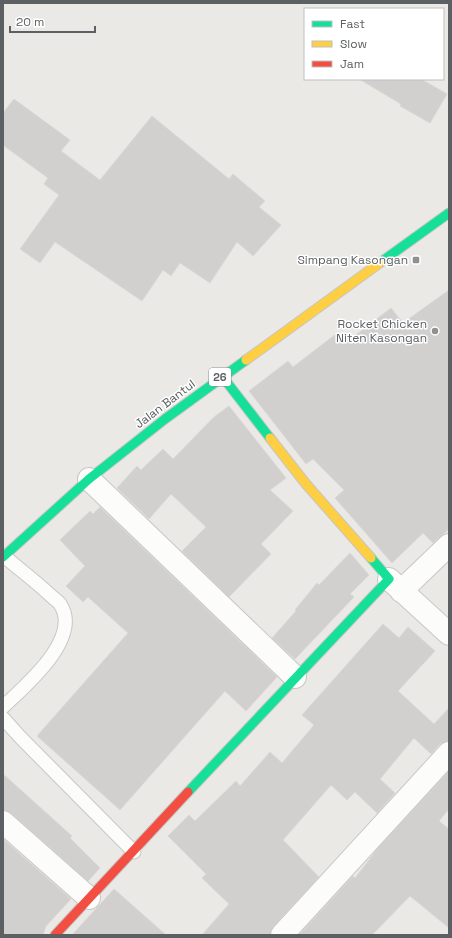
<svg xmlns="http://www.w3.org/2000/svg" width="452" height="938" viewBox="0 0 452 938" font-family="'Space Grotesk',sans-serif">
	<style>
		.building { fill: #d2d0cf; stroke: #dad8d6 }
		.lines { fill: none; stroke-linecap: round; stroke-linejoin: round }
		.lane-casing { stroke: #c7c7c6; stroke-width: 15 }
		.street-casing { stroke: #c7c7c6; stroke-width: 24 }
		.fast-casing { stroke: #c5c6c5; stroke-width: 11 }
		.slow-casing { stroke: #c5c6c5; stroke-width: 11 }
		.jam-casing { stroke: #c5c6c5; stroke-width: 11 }
		.lane { stroke: #fcfcfb; stroke-width: 13 }
		.street { stroke: #fcfcfb; stroke-width: 22 }
		.fast { stroke: #16e098; stroke-width: 9 }
		.slow { stroke: #ffcf43; stroke-width: 9 }
		.jam { stroke: #f24e42; stroke-width: 9 }
		.poi-dot { fill: #8e9091; stroke: #fff; stroke-width: 1.5 }
		.labels { text-anchor: middle; dominant-baseline: central; stroke-width: 3; stroke-linejoin: round; paint-order: stroke }
		.shield { fill: #fff; stroke: #8d9092; stroke-width: 1 }
		.shield-label { font-size: 11px; font-weight: bold; fill: #5c6063 }
		.poi-label { font-size: 12px; fill: #5c6063; stroke: #fff; text-anchor: end }
		.street-label { font-size: 12px; fill: #5c6063; stroke: #fff }
	</style>
	<rect width="100%" height="100%" fill="#ebe9e6"/>
	<!-- building -->
	<path class="building" d="M359 79H421L447 94 430 123 400 106 401 104Z
		M14 99 70 140 61 151 100 180 152 116 229 179 233 174 265 201 259 207 281 225 253 256 237 242 210 283 180 263 171 276 163 270 142 301 55 242 40 263 20 249 59 195 44 184 48 178 3 145V113Z
		M449 290V529L433 543 423 533 392 563 335 498 344 490 313 459 306 464 249 391 288 361 293 367 336 334 344 344 391 308 403 323Z
		M229 406 286 478 270 490 293 511 261 544 271 554 229 597 182 551 206 527 171 494 149 519 117 488 137 466 141 470 163 449 173 459 214 417Z
		M100 507 277 677 246 711 225 691 120 810 37 736 128 633 88 597 83 602 66 586 85 566 60 540 90 511 93 514Z
		M350 553 369 575 350 594 354 597 295 659 272 638 296 611 295 610 317 583 319 585Z
		M383 624 399 638 408 627 435 651 398 691 434 724 449 708V741L440 744 431 754 414 738 380 779 395 793 377 813 355 792 347 800 331 785 283 840 319 877 273 927 270 935H202L229 904 202 878 206 874 168 836 189 815 195 821 236 781 240 786 270 752 282 763 314 725 302 715Z
		M449 771V809L439 821 449 829V928L410 896 372 935H299L353 876 355 878 379 847Z
		M3 774 72 836 70 838 100 868 88 881 11 813 3 810Z
		M3 839 71 899 46 926 43 935H3Z
		M114 889 166 935H72Z"/>
	<g class="lines">
		<defs>
			<path id="lane" d="M3 707C25 686 83 638 60 604 58 601 52 597 49 594 35 581 19 569 4 556
				M3 718 21 738 134 852"/>
			<path id="street" d="M89 479 295 677
				M389 579 449 634
				M401 591 449 545
				M3 822 89 898
				M282 935 449 753"/>
			<path id="fast" d="M381 262 449 213
				M222 376 270 438
				M3 557 89 479 165 419 246 360
				M188 792 389 579 371 558"/>
			<path id="slow" d="M246 360 381 262
				M270 438 306 484 371 558"/>
			<path id="jam" d="M55 935 188 792"/>
		</defs>
		<!-- lane casing -->
		<use href="#lane" class="lane-casing"/>
		<!-- street casing -->
		<use href="#street" class="street-casing"/>
		<!-- fast casing -->
		<use href="#fast" class="fast-casing"/>
		<!-- slow casing -->
		<use href="#slow" class="slow-casing"/>
		<!-- jam casing -->
		<use href="#jam" class="jam-casing"/>
		<!-- lane -->
		<use href="#lane" class="lane"/>
		<!-- street -->
		<use href="#street" class="street"/>
		<!-- fast -->
		<use href="#fast" class="fast"/>
		<!-- slow -->
		<use href="#slow" class="slow"/>
		<!-- jam -->
		<use href="#jam" class="jam"/>
	</g>
	<!-- markers -->
	<g class="poi-dot">
		<rect x="412" y="256" width="8" height="8" rx="2"/>
		<circle cx="435" cy="331" r="4"/>
	</g>
	<g class="labels">
		<!-- shield labels -->
		<rect class="shield" x="209" y="368" width="22" height="18" rx="3"/>
		<g class="shield-label">
			<text x="220" y="377">26</text>
		</g>
		<!-- poi labels -->
		<g class="poi-label">
			<text x="408" y="260">Simpang Kasongan</text>
			<text x="427" y="324">Rocket Chicken<tspan x="427" dy="14">Niten Kasongan</tspan></text>
		</g>
		<!-- street labels -->
		<g class="street-label">
			<text transform="translate(165 404) rotate(-37)">Jalan Bantul</text>
		</g>
	</g>
	<!-- border -->
	<rect width="452" height="938" fill="none" stroke="#5c6063" stroke-width="8"/>
	<!-- legend -->
	<rect x="304" y="8" width="140" height="72" fill="#ffffff" stroke="#bebfc1"/>
	<rect x="312" y="21" width="20" height="6" fill="#16e098" stroke="#bebfc1"/>
	<text x="340" y="28" font-size="12" fill="#5c6063">Fast</text>
	<rect x="312" y="41" width="20" height="6" fill="#ffcf43" stroke="#bebfc1"/>
	<text x="340" y="48" font-size="12" fill="#5c6063">Slow</text>
	<rect x="312" y="61" width="20" height="6" fill="#f24e42" stroke="#bebfc1"/>
	<text x="340" y="68" font-size="12" fill="#5c6063">Jam</text>
	<!-- scale -->
	<path d="M10 26v6h85v-6" fill="none" stroke="#5c6063" stroke-width="2"/>
	<text x="16" y="26" font-size="12" fill="#5c6063" stroke="#ffffff" stroke-width="3" paint-order="stroke">20 m</text>
</svg>
